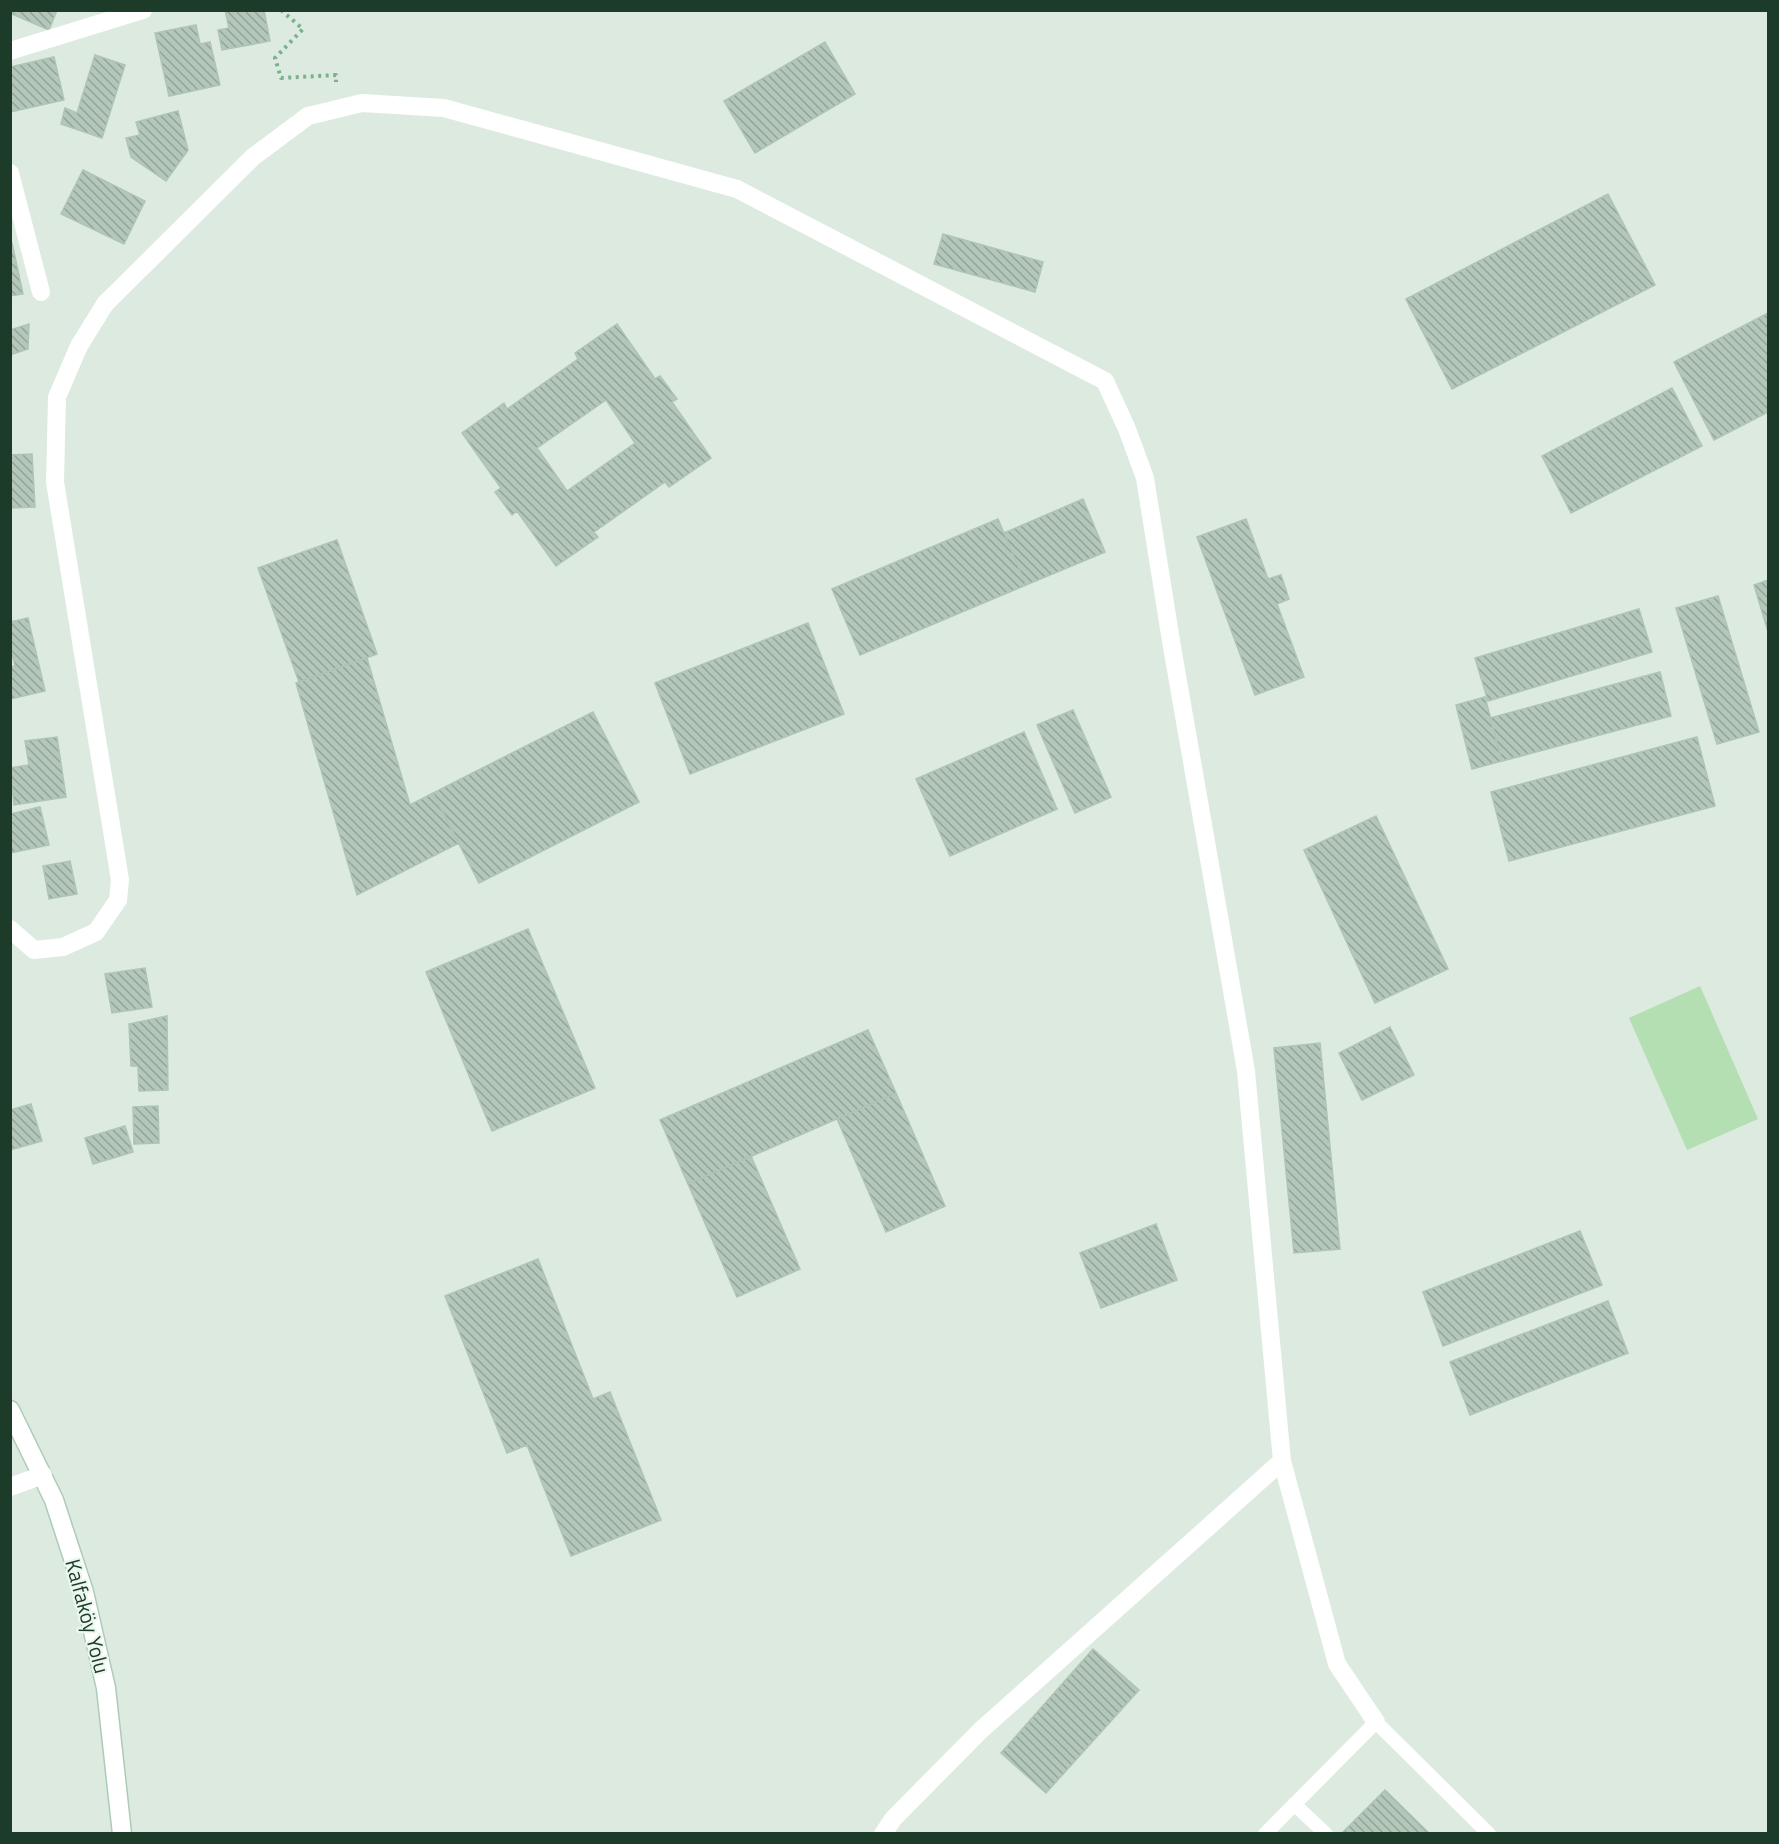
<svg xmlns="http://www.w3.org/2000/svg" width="1779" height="1844" viewBox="0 0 1779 1844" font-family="'Titillium Web',sans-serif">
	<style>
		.green { fill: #b4dfb2 }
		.building { fill: url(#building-back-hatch); stroke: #aec4b4; stroke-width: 1.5; fill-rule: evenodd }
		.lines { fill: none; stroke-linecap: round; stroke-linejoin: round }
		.secondary-casing { stroke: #aecbb7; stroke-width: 21 }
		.path { stroke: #79b28d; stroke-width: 4; stroke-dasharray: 3 4.5; stroke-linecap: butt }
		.lane { stroke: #fff; stroke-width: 14 }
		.street { stroke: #fff; stroke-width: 18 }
		.secondary { stroke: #fff; stroke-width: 18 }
		.labels { text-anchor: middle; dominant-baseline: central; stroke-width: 4.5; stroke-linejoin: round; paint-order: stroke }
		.street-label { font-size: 21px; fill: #1d3b29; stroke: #ecf7ee }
	</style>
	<defs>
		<pattern id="building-back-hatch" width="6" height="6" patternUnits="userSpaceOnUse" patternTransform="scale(1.5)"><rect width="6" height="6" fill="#b4c8ba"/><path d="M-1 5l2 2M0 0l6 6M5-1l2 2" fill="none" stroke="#92a497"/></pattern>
	</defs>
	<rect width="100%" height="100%" fill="#dceadf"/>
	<!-- green -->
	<path class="green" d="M1700 986 1758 1119 1687 1150 1629 1018Z"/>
	<!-- building -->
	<path class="building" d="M13 10H57L49 30 12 14Z
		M225 10H264L270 41 222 50 218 30 229 28Z
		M196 25 200 44 210 42 220 85 169 96 155 33Z
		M825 42 855 94 755 153 724 101Z
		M95 55 125 65 102 138 61 124 65 108 77 113Z
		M54 57 64 100 10 112V67Z
		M178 111 188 150 166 181 131 157 126 138 140 135 136 122Z
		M83 170 145 201 124 244 61 214Z
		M1608 194 1655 285 1452 389 1406 299Z
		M943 234 1043 262 1035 292 934 264Z
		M10 243H12L23 294 10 296Z
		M1768 313V412L1714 440 1674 362Z
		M29 324 28 349 10 355V330Z
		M617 324 655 379 660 376 677 399 672 402 711 458 669 487 665 482 594 532 598 537 556 566 517 511 512 515 495 492 501 488 462 433 504 403 507 409 578 359 575 353ZM606 400 635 443 567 491 537 448Z
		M1672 388 1702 446 1571 513 1542 456Z
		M32 454 35 507 10 508V455Z
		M1083 499 1105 552 1026 585 1004 533Z
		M998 519 1026 585 860 655 832 589Z
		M1246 519 1268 579 1281 575 1289 599 1277 604 1304 677 1255 695 1197 537Z
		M337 540 377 654 299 682 258 568Z
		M1768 580V632L1754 585Z
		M1718 596 1759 732 1717 744 1676 608Z
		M1639 609 1652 652 1488 701 1475 658Z
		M28 618 45 691 10 699V667L15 666 10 645V622Z
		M808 623 844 714 690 774 655 683Z
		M367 658 410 805 433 793 459 843 357 895 296 683Z
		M1660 672 1671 716 1502 761 1490 718Z
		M1485 697 1502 761 1472 769 1456 705Z
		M1073 710 1111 797 1075 813 1037 725Z
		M593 712 639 802 479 883 433 793Z
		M1024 732 1057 809 950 856 916 779Z
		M57 737 66 797 14 805 10 768 29 765 25 741Z
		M1697 737 1715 806 1509 861 1491 792Z
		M40 807 49 845 10 853V814Z
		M1376 816 1448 969 1375 1003 1304 850Z
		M70 861 77 894 49 899 43 866Z
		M528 929 595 1088 492 1131 426 972Z
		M145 968 152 1007 112 1013 105 974Z
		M167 1016 168 1090 139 1091 138 1066H131L129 1024Z
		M1390 1027 1414 1075 1362 1100 1339 1053Z
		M868 1030 896 1093 688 1184 660 1120Z
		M1320 1043 1340 1249 1294 1253 1274 1048Z
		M896 1093 945 1206 886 1232 837 1119Z
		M31 1104 42 1141 10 1150V1110Z
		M158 1106 159 1143 134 1144 133 1107Z
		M125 1126 133 1152 93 1164 85 1138Z
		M751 1156 800 1269 737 1297 688 1184Z
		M1156 1224 1177 1280 1101 1308 1080 1253Z
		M1580 1231 1602 1285 1443 1346 1423 1292Z
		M538 1259 593 1399 610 1392 661 1520 571 1556 527 1445 507 1453 445 1296Z
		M1608 1301 1628 1353 1470 1415 1450 1362Z
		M1093 1649 1139 1690 1046 1793 1001 1753Z
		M1385 1790 1430 1834H1345L1343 1832Z"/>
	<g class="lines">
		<defs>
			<path id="secondary" d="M10 1410 54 1500 84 1592 106 1688 122 1834"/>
		</defs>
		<!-- secondary casing -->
		<use href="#secondary" class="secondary-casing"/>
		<!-- path -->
		<path class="path" d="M281 10 303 29 275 58 281 78 336 75V82"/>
		<!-- lane -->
		<path class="lane" d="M1294 1804 1326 1834
			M1265 1834 1376 1722 1489 1834"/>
		<!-- street -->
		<path class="street" d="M10 51 143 10
			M10 173 41 292
			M10 929 34 950 63 947 96 932 118 900 120 880 55 482 57 397 79 346 105 304 253 157 308 116 362 103 444 108 737 189 1105 381 1127 429 1145 478 1172 647 1246 1071 1282 1461 1337 1664 1376 1722
			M10 1487 43 1475
			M883 1834 893 1819 980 1731 1282 1461"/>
		<!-- secondary -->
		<use href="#secondary" class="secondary"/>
	</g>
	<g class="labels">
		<!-- street labels -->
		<g class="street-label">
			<text transform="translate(88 1616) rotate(75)">Kalfaköy Yolu</text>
		</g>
	</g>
	<!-- border -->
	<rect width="1779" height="1844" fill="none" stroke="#1d3b29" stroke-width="24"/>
</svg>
